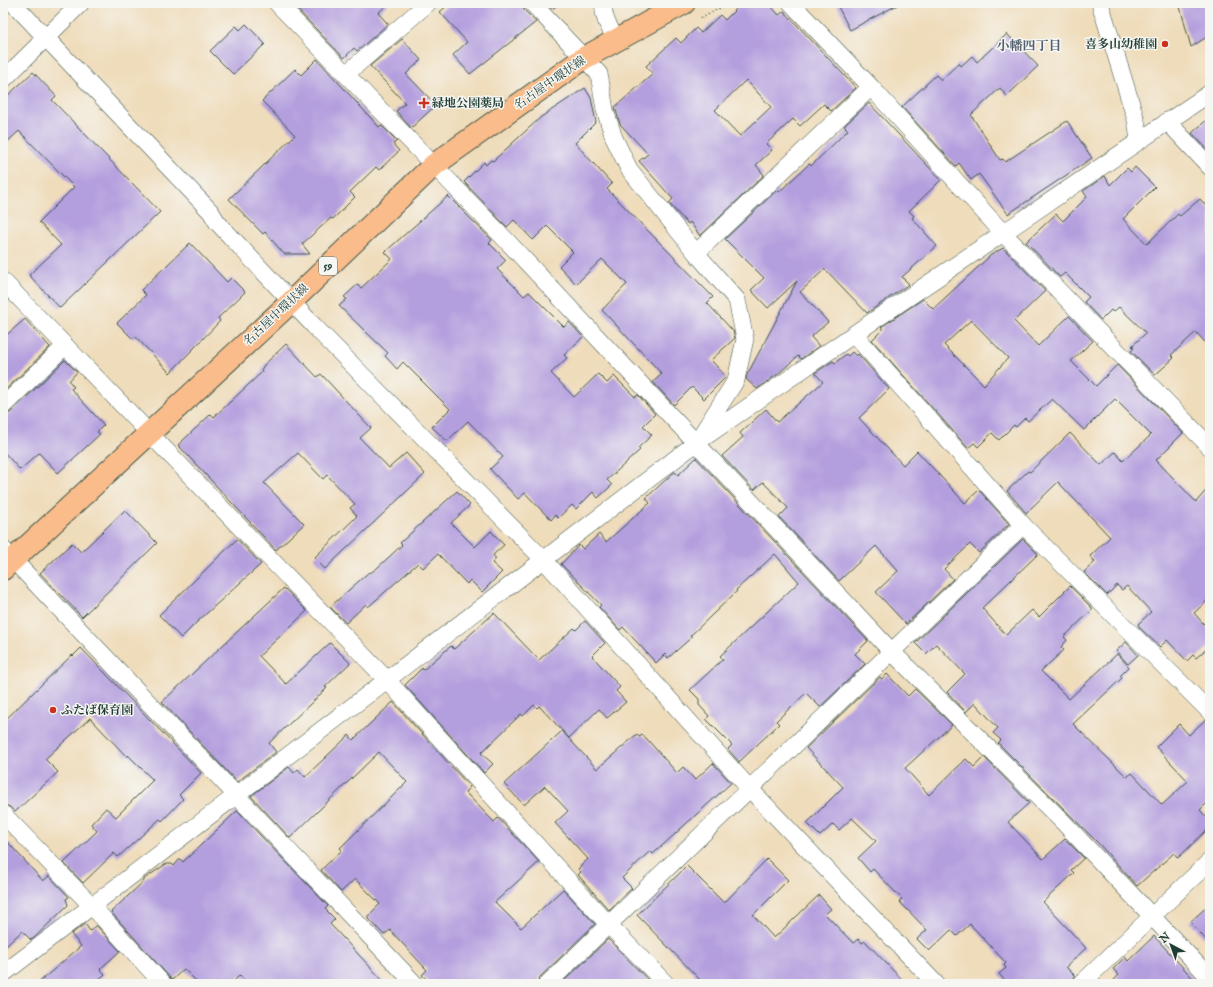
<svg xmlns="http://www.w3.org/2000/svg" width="1213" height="987" viewBox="0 0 1213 987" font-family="'IM FELL English','Noto Serif JP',serif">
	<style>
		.building { fill: #b49fde; fill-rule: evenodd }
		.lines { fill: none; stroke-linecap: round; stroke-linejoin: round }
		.street-casing { stroke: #3e5548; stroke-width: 18 }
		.primary-casing { stroke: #3e5548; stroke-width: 24 }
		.path { stroke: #3e5548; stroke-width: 2.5; stroke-dasharray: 1 3; stroke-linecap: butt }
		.street { stroke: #fff; stroke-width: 17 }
		.primary { stroke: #f9bc8a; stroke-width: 22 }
		.poi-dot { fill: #c8321e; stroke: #f6f6f2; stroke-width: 1.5 }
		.labels { text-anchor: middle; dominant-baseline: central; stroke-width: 3; stroke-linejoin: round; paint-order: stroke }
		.shield { fill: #f6f6f2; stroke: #60746d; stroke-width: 1 }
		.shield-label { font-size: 11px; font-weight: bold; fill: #1f3d34 }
		.poi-label { font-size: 12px; font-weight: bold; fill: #1f3d34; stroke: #f6f6f2; text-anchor: start }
		.street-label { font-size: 12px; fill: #1f3d34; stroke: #f6f6f2 }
		.neighbourhood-label { font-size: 13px; font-weight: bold; fill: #535f70; stroke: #f6f6f2 }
	</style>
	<rect width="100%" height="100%" fill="#f6f6f2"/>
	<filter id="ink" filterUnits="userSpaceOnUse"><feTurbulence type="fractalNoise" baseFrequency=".025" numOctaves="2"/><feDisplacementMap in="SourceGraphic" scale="8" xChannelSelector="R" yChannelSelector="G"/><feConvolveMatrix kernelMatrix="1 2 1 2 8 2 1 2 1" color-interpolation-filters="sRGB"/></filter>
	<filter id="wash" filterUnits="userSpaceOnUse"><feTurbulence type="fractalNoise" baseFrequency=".012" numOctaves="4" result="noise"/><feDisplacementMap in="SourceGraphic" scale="16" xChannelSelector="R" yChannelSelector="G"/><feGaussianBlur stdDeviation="0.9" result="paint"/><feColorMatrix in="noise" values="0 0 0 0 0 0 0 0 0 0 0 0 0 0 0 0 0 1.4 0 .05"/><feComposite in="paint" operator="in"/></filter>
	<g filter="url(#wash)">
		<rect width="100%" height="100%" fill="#efdcba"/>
		<g id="blocks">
			<!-- building -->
			<path class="building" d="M291 3H389L378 13 388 24 357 51 354 48 344 58Z
				M450 3H522L524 10 536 22 470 74 453 55 467 42 440 12Z
				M546 3H560L552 9Z
				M742 3H768L779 15 784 11 856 88 831 111 824 104 800 126 793 119 766 144 772 150 756 165 764 175 700 236 690 222 688 224 672 207 669 203 673 199 639 161 648 154 620 124 615 107 653 74 646 66 676 38 681 43 696 28 701 33 720 15 725 20ZM746 80 771 107 740 136 715 110Z
				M836 3H901L850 30Z
				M1179 3H1210V35L1191 47Z
				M246 24 265 44 233 74 210 51 236 26 240 30Z
				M1007 34 1038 66 1007 96 1000 88 971 115 1000 160 1003 159 1005 162 1067 121 1092 158 1008 214 979 174 971 180 959 163 956 166 902 107 936 75 941 80 959 63 961 66 972 56 977 62Z
				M402 39 421 60 406 74 436 105 411 128 396 111 405 103 370 66Z
				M317 59 379 127 381 125 397 141 393 144 399 151 379 170 376 167 350 192 355 197 333 219 331 218 302 244 310 254H284L265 232 263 234 229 199 295 135 262 101 295 69 301 75Z
				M33 72 56 96 52 100 160 212 60 308 29 275 61 245 39 222 74 187 19 131 3 146V100Z
				M585 88 591 98 596 122 575 143 612 184 607 189 713 297 707 303 733 331 735 338 711 360 726 377 704 399 692 387 674 405 653 382 662 374 602 310 627 284 602 259 576 284 559 266 573 252 547 226 533 240 514 220 507 227 464 182 484 162 486 165 491 160 493 161 541 117Z
				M869 103 941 180 909 211 914 216 912 218 937 246 902 277 909 284 867 313 825 269 800 292 828 322 811 337 819 346 801 359 798 356 778 374 757 389 746 379 747 375 797 281 768 308 751 290 764 278 725 239 777 190 779 192 809 164 811 166 848 130 844 126Z
				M1210 117V152L1192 133Z
				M1135 167 1155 187 1123 219 1147 244 1178 214 1180 216 1200 199 1210 210V348L1196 332 1171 355 1174 358 1155 375 1131 351 1134 348 1132 346 1146 333 1119 307 1113 312 1111 310 1101 320 1084 302 1089 297 1065 273 1060 277 1026 242 1056 214 1063 221 1087 197 1083 191 1105 176 1110 185 1127 168 1131 172Z
				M448 196 492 240 489 243 506 260 497 269 524 296 529 292 564 327 569 322 583 337 564 355 567 358 551 373 574 397 598 374 607 383 614 376 635 397 638 395 655 414 643 426 652 435 638 448 640 450 607 480 612 485 598 498 593 492 576 509 572 505 558 518 555 515 551 520 525 493 518 499 490 469 503 457 468 421 447 441 432 427 450 409 403 362 397 369 385 356 388 353 339 306 347 299 344 297 357 285 361 288 392 259 385 252Z
				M190 243 227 282 231 278 245 292 218 318 220 321 170 373 135 336 133 339 117 323 146 295 141 290Z
				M1003 248 1045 291 1014 321 1038 346 1069 316 1093 341 1071 361 1096 386 1117 365 1183 433 1156 460 1196 502 1210 486V598L1194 613 1210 631V646L1196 658 1193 655 1187 661 1167 640 1160 647 1140 628 1138 624 1151 612 1127 586 1122 590 1117 585 1107 595 1084 572 1095 562 1090 556 1110 537 1058 482 1026 513 1007 491 1028 471 1030 472 1070 433 1101 465 1115 452 1123 461 1151 435 1115 399 1084 430 1052 399 1028 421 1025 418 1016 427 1014 425 999 440 992 433 978 447 974 443 968 448 872 340 883 329 881 327 923 299 933 309 991 255ZM971 320 1008 358 984 385 944 345Z
				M25 319 50 347 3 392V338Z
				M286 344 317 377 321 374 371 428 360 438 389 468 406 453 425 474 325 569 314 558 357 516 350 508 355 504 327 475 323 479 298 453 264 483 304 524 276 550 178 445 211 414 214 417 262 372 261 370 264 365Z
				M852 352 856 356 858 354 889 389 859 418 903 465 917 451 965 503 979 490 1009 524 979 553 970 544 944 569 953 579 906 624 876 592 898 571 876 546 839 581 779 517 788 508 763 482 754 490 722 456 743 437 740 433 766 409 777 422 823 382 815 373 833 361 835 363 846 354 848 356Z
				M65 360 77 372 69 381 74 387 71 389 104 425 97 432 100 434 58 473 39 453 20 470 3 451V416L10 413Z
				M696 458 868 641 855 654 865 664 820 707 806 693 776 721 779 724 739 762 728 749 732 745 706 719 709 716 699 705V699L690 690 723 659 720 656 799 582 775 554 736 590 737 591 690 636 692 637 668 658 665 654 656 663 623 627 620 630 599 607 601 605 561 564 579 545 583 549 599 534 606 542 650 503 646 498 672 474 675 472 678 475Z
				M457 491 470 505 451 523 475 547 491 531 504 545 493 555 496 559 492 563 502 572 482 592 470 580 467 584 438 554 423 568 418 563 368 607 366 604 346 623 330 607 369 572 370 573 376 569 402 545 400 543Z
				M125 510 157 543 82 617 40 573 72 543 81 552Z
				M237 539 261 564 197 622 181 638 159 615Z
				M1023 539 1038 554 982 608 1006 635 1032 610 1039 617 1070 586 1093 609 1064 637 1067 640 1061 647 1064 650 1041 671 1069 699 1117 654 1129 667 1120 676 1122 678 1073 724 1127 777 1132 773 1162 805 1188 781 1156 747 1179 724 1189 735 1205 720 1210 722V800L1200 810 1210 821V827L1178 858 1174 853 1137 886 1099 844 998 743 1001 740 993 733 998 728 975 703 966 712 947 692 965 674 936 644 926 654 915 643Z
				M284 588 307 611 259 656 286 684 330 643 350 663 325 687 327 688 269 743 276 752 237 782 162 702Z
				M494 613 539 660 574 628 576 630 585 621 605 643 592 656 620 687 616 691 626 702 607 718 599 709 569 738 539 706 537 708 534 705 523 716 521 714 481 753 493 764 484 773 405 685 422 668 423 670 451 646 454 649Z
				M1126 642 1138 655 1128 664 1116 651Z
				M81 648 201 773 179 795 183 799 162 821 160 819 118 857 114 853 83 883 64 863 97 831 91 824 106 808 116 817 153 780 128 755 127 757 90 718 45 759 58 772 15 812 10 807 3 804V722L72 655 73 656Z
				M887 674 908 696 915 689 952 725 905 768 929 795 966 759 974 767 984 757 1029 803 1008 822 1043 859 1065 839 1084 858 1071 870 1074 873 1043 902 1086 948 1066 967 1075 976 1071 984H1008L999 974 1006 968 1004 965 1006 963 970 924 957 936 951 930 929 951 917 939 927 930 899 901 902 899 873 869 870 872 858 858 876 841 852 818 839 830 833 824 820 836 807 823 843 787 806 748 880 677 882 679Z
				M393 702 470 787 465 792 494 822 498 818 539 862 495 902 521 928 563 889 595 924 540 977 537 984H431L422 975 427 970 390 930 384 935 367 917 380 904 355 879 341 892 321 870 342 850 340 848 407 782 379 752 290 838 251 796 289 767 294 773 298 769 305 777 349 735 353 740Z
				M562 731 597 769 637 734 639 737 642 735 646 738 677 773 683 767 695 780 713 763 731 783 653 854 650 851 622 878 632 888 609 910 578 875 581 872 578 869 588 859 555 823 568 811 545 786 524 805 504 784Z
				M237 811 328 906 325 909 335 919 330 924 386 984H248L240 975 231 984H199L184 969 172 980 111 912 144 881V879L166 864H172L174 866 180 859 183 862Z
				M3 837 43 881 49 876 69 897 66 899 68 905 34 938 31 940 22 931 3 949Z
				M767 859 788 880 753 915 774 938 819 895 831 909 825 914 853 943 858 939 862 943 865 941 906 984H704L637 915 687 866 724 903Z
				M1210 904V944L1190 922Z
				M85 924 90 931 96 925 120 951 100 969 105 974 94 984H37L81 946 71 934Z
				M1154 936 1198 984H1110L1119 975 1113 969 1125 957 1128 961Z
				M608 939 652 984H561Z"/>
		</g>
	</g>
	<g filter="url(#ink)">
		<use href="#blocks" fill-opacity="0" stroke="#3e5548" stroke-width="1"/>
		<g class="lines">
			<defs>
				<path id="street" d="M13 3 211 212 217 222 314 326 543 559 749 788 936 984
					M277 3 506 240 696 443 736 380 745 339 737 300 696 253 629 169 614 138 605 110 599 74 532 3
					M604 3C602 17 609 27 616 39
					M791 3 871 87 1003 233 1210 447
					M1100 3 1136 120 1139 140
					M346 74 428 3
					M3 80 81 3
					M1167 121 1210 167
					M696 253 871 87
					M3 281 386 679 609 925 666 984
					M854 334 1023 525 1210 712
					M3 406 65 346
					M696 443 892 652 1064 823 1210 978
					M3 549 415 984
					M3 814 91 905 163 984
					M3 974 696 443 854 334 1210 93
					M547 984 1023 525
					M1081 984 1210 861"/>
				<path id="primary" d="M3 569 291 302 434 165 584 58 684 3"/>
			</defs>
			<!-- street casing -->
			<use href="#street" class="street-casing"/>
			<!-- primary casing -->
			<use href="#primary" class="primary-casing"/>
			<!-- path -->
			<path class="path" d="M701 18 728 3"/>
			<!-- street -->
			<use href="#street" class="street"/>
			<!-- primary -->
			<use href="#primary" class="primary"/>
		</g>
	</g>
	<!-- markers -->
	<g class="poi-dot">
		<circle cx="1165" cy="44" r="4"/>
		<path d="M422 97h4v4h4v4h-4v4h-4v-4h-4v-4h4z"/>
		<circle cx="53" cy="710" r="4"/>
	</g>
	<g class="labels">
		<!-- shield labels -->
		<rect class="shield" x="319" y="257" width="18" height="18" rx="3"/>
		<g class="shield-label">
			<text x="328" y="266">59</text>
		</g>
		<!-- poi labels -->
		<g class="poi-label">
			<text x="1157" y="44" text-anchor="end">喜多山幼稚園</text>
			<text x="432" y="103">緑地公園薬局</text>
			<text x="61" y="710">ふたば保育園</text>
		</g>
		<!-- street labels -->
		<g class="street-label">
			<text transform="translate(550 83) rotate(-35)">名古屋中環状線</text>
			<text transform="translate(276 315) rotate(-43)">名古屋中環状線</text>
		</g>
		<!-- neighbourhood labels -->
		<g class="neighbourhood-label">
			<text x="1029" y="46">小幡四丁目</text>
		</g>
	</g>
	<!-- margin -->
	<rect width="1213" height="987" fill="none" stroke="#f6f6f2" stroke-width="16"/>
	<!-- north arrow -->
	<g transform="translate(1171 945) rotate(319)" stroke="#f6f6f2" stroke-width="3" paint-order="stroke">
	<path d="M0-3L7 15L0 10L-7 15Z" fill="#1f3d34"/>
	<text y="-6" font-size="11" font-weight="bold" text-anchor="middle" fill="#1f3d34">N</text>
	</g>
</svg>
